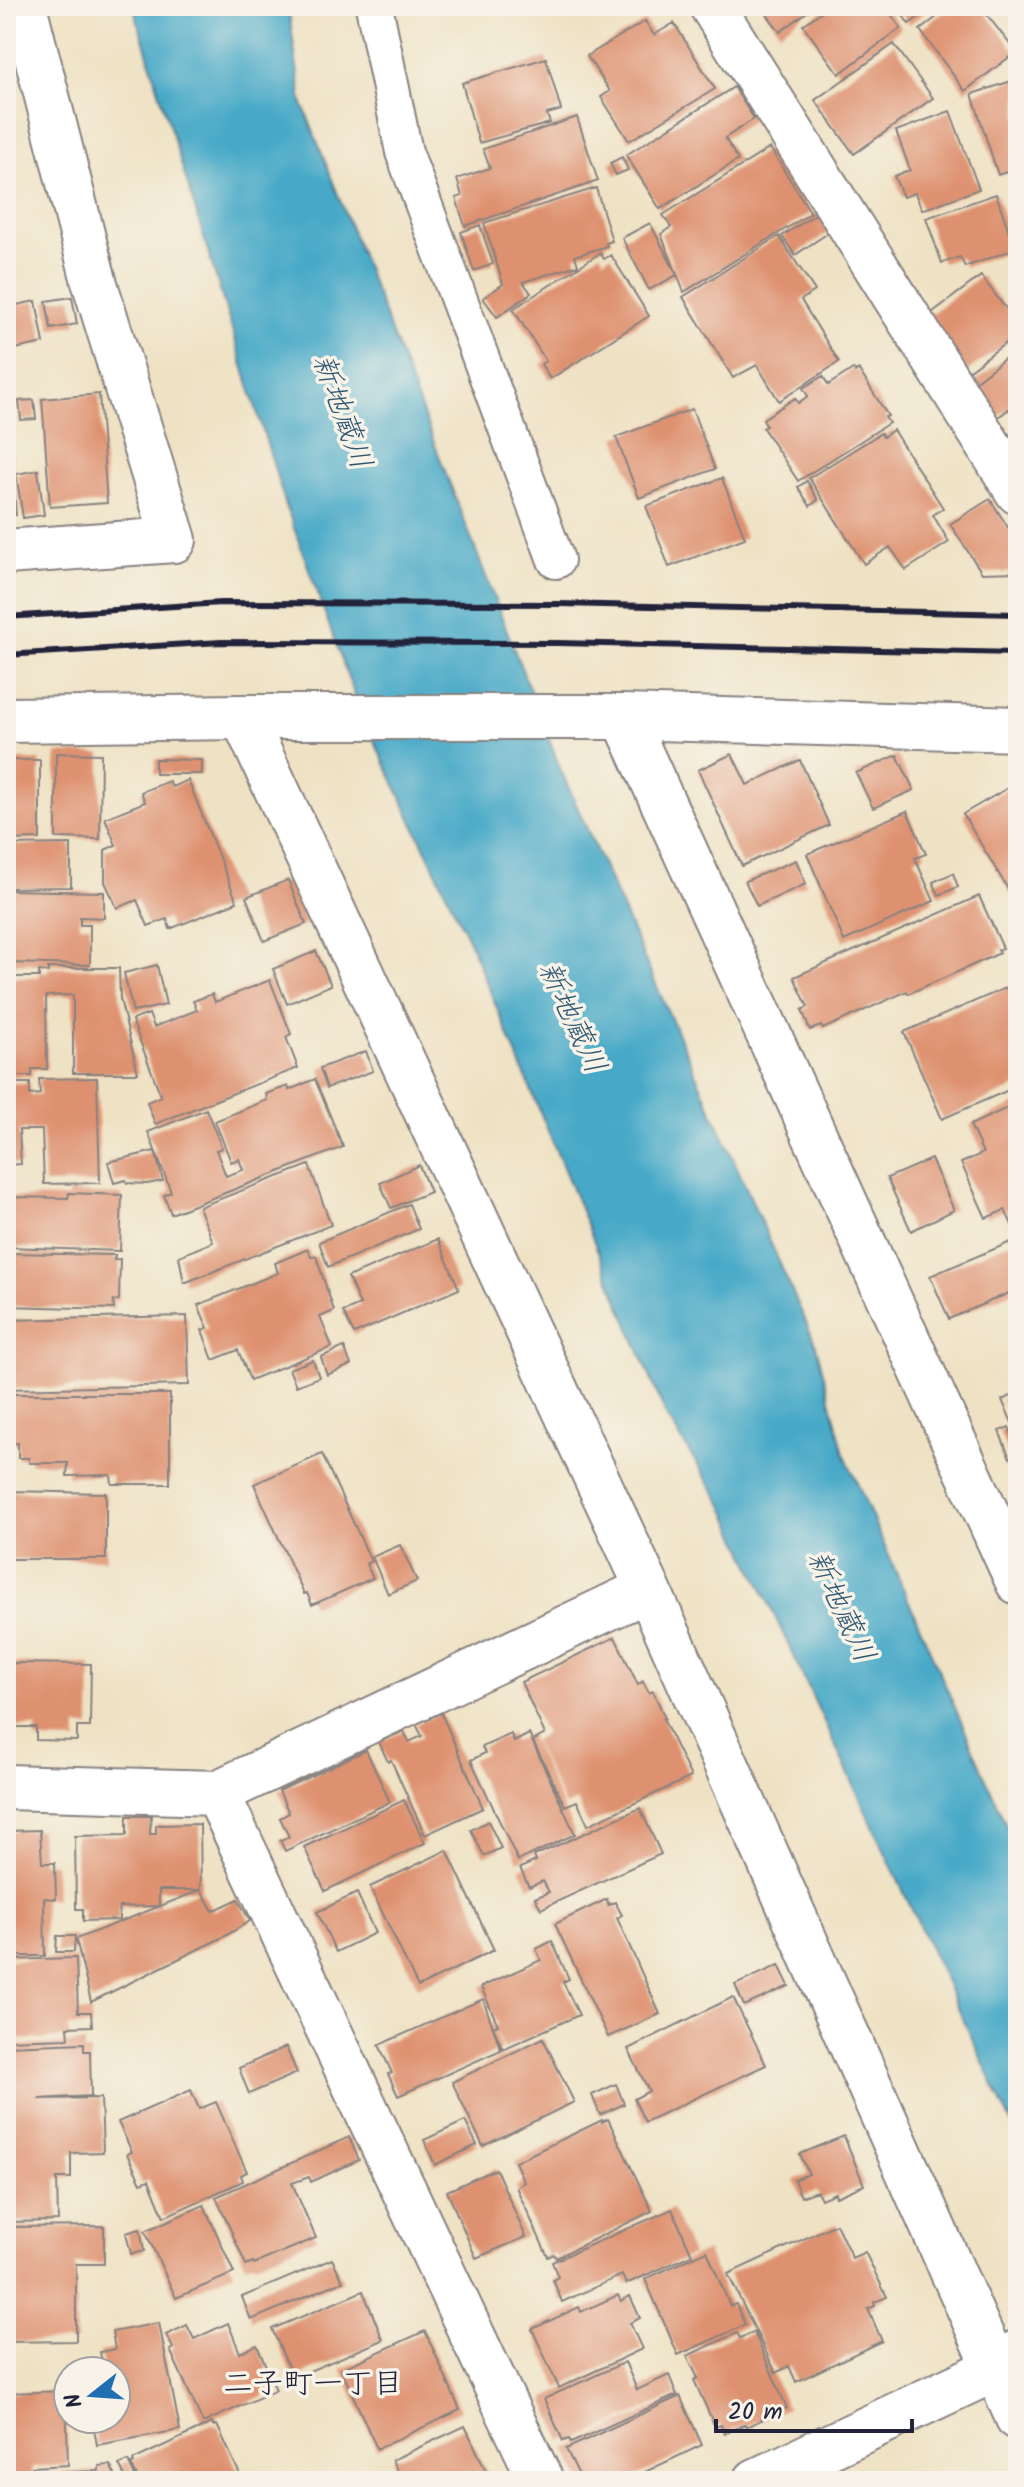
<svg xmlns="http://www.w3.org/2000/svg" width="1024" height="2487" viewBox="0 0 1024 2487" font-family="Kalam,'Klee One',sans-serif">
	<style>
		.water { fill: #47a9c7; stroke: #346681; stroke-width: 2 }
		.building { fill: #de916f }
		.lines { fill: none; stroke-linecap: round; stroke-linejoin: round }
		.lane-casing { stroke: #888280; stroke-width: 40 }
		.street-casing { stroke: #888280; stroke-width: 48 }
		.lane { stroke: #fff; stroke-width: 36 }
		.street { stroke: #fff; stroke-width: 44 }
		.rail { stroke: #22223b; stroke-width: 6 }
		.labels { text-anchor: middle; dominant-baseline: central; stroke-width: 7; stroke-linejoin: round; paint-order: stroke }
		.water-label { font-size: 30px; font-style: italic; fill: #315873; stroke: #f7f3e8 }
		.neighbourhood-label { font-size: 30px; fill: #22223b; stroke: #f7f3e8 }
	</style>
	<rect width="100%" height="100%" fill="#f7f3e8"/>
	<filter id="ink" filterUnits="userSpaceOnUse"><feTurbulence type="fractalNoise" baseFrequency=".0125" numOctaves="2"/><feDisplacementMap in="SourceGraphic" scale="16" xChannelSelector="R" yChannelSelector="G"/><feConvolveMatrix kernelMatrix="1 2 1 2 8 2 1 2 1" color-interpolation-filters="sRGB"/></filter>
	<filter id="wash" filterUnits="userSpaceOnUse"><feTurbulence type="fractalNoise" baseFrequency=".006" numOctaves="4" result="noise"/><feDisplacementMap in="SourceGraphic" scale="32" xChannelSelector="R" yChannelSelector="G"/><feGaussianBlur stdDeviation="1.8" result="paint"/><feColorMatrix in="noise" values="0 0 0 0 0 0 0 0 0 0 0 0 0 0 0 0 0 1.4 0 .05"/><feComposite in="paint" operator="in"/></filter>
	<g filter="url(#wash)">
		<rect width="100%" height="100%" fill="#efe2c4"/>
		<!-- water -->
		<path class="water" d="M133 6H288L302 102 562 773 816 1345 844 1453 1018 1852V2137L723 1505 666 1415 470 943 361 713 286 506Z"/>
		<g id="blocks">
			<!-- building -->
			<path class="building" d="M761 6H815L780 32Z
				M829 6H885L901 28 839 74 803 25Z
				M896 6H934L909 24Z
				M951 6H980L1016 52 965 91 920 30Z
				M645 21 654 35 674 23 715 89 629 141 601 97 610 91 587 56Z
				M894 44 933 98 854 154 815 100Z
				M546 58 561 110 547 114 550 123 479 143 462 83Z
				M1018 79V168L998 175 972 94Z
				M734 87 754 119 725 138 738 160 660 209 626 155Z
				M950 111 979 189 922 210 915 193 903 197 894 176 910 170 896 131Z
				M577 117 598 181 465 226 456 198 462 196 457 179 490 168 483 149Z
				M770 148 811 213 684 292 661 234 671 227 663 215Z
				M622 157 628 170 616 175 610 163Z
				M596 188 612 241 606 243 607 246 575 256 578 265 523 282 531 293 497 317 483 298 503 284 484 223Z
				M996 194 1015 249 965 267 960 257 942 263 926 218Z
				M819 212 831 231 795 255 782 236Z
				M650 223 677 275 649 290 622 238Z
				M480 225 493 264 474 271 461 232Z
				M779 236 815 291 801 300 839 362 779 401 757 365 733 378 683 297Z
				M600 253 604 259 611 255 649 316 550 379 541 364 546 361 513 309Z
				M981 276 1008 311 1012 307 1018 315V334L965 373 925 318Z
				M72 297 77 324 51 329 46 301Z
				M36 301 44 343 6 351V307Z
				M1018 348V421L1009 409 997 418 971 385Z
				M853 369 855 372 859 370 888 416 885 417 889 423 798 481 763 428 766 426 763 419 795 398 798 403 808 396 803 388 823 376 828 385Z
				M99 394 107 503 50 507 42 399Z
				M34 400 36 419 21 420 19 401Z
				M692 409 715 469 639 498 616 437Z
				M9 417 16 515 6 516V418Z
				M893 430 943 508 933 515 949 542 906 570 890 547 864 564 809 478 881 433 883 437Z
				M38 470 44 515 23 518 16 474Z
				M722 478 745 538 669 567 646 506Z
				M807 481 818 500 810 506 798 487Z
				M990 499 1018 543V572L982 573 950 524Z
				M56 753 101 754 100 839 56 838Z
				M732 754 747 785 800 760 829 825 742 866 698 770Z
				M897 755 914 790 873 808 856 773Z
				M155 759 202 760V774H155Z
				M6 760H40V839L6 840Z
				M188 780 237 902 170 929 167 919 148 926 137 900 117 908 105 882V850L116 845 105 818 145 802 141 792 169 781 172 787Z
				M1018 782V906L963 814Z
				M907 811 926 854 915 858 934 901 844 941 807 854Z
				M71 844V887L6 888V845Z
				M796 860 806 884 757 906 745 881Z
				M953 873 958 887 939 895 933 882Z
				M288 880 306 924 264 941 246 897Z
				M6 890 104 892V918L80 917V925H90V965L6 963Z
				M979 896 1003 948 998 950 1000 953 908 994 907 991 823 1029 821 1026 810 1030 802 1010 808 1007 794 977Z
				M316 951 331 985 287 1004 273 969Z
				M157 965 166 1005 133 1012 124 973Z
				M48 968H119L120 999 138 1073H73V995L46 996 47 1069H32V1076H6V977H39V971L48 972Z
				M270 980 291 1034 286 1037 298 1068 155 1124 147 1102 161 1096 132 1020 149 1014 154 1027 197 1010 193 1001 212 994 215 1002Z
				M1010 986 1018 1004V1086L942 1119 904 1032Z
				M366 1051 373 1071 327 1088 320 1068Z
				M97 1078 100 1183 44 1184 42 1130H19L21 1164 6 1165V1083H30V1095L40 1094 39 1079Z
				M315 1079 343 1147 171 1214 164 1195 171 1192 148 1132 206 1109 222 1148 216 1150 226 1176 243 1170 239 1159 231 1162 215 1121 267 1100 266 1094 288 1086 289 1090Z
				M1018 1103V1229L1015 1231 1005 1210 986 1218 961 1163 983 1153 970 1125Z
				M155 1151 163 1181 147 1184 127 1183 126 1180 114 1183 108 1162Z
				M931 1159 954 1210 911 1231 887 1178Z
				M309 1165 331 1225 184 1283 179 1256 213 1242 199 1207Z
				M419 1165 430 1192 391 1208 380 1183Z
				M69 1193 122 1195 120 1251 6 1247V1197L68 1198Z
				M409 1204 419 1229 328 1267 319 1242Z
				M438 1239 459 1289 354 1334 343 1312 360 1305 348 1277Z
				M1018 1239V1289L949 1319 930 1276Z
				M308 1249 311 1257 316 1256 334 1311 320 1317 332 1347 250 1380 238 1350 213 1360 202 1330 208 1328 198 1305 278 1273 275 1263Z
				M6 1253 115 1255 114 1260 120 1259 119 1300 113 1301 114 1309 6 1306Z
				M187 1316 189 1385 6 1389V1320Z
				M344 1347 351 1365 327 1375 321 1357Z
				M313 1360 319 1377 296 1386 289 1369Z
				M1018 1393V1436L1002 1400Z
				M6 1394H170V1484H112L111 1475 67 1476 68 1463H29V1458H18V1443L6 1444Z
				M1009 1427 1018 1448V1454L1010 1458 999 1431Z
				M322 1454 371 1561 366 1564 373 1578 312 1605 307 1593 304 1594 254 1484Z
				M6 1491 106 1493V1559H6Z
				M400 1545 417 1581 388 1594 372 1557Z
				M615 1637 638 1685 643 1681 649 1693 653 1691 665 1718 663 1719 691 1777 588 1825 577 1801 565 1806 533 1741 545 1734 521 1682Z
				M6 1663 91 1664 90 1727H77V1741L36 1740V1727H6Z
				M441 1713 483 1808 425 1835 391 1760 388 1762 379 1742 404 1731 409 1742 422 1736 416 1724Z
				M511 1734 514 1742 529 1734 575 1834 518 1861 471 1760 485 1753 482 1747Z
				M366 1750 390 1802 285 1851 280 1840 289 1837 280 1818 289 1813 279 1791Z
				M404 1800 425 1843 325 1891 304 1847Z
				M640 1808 661 1854 541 1909 535 1898 549 1892 543 1881 529 1887 520 1868 536 1861 534 1856Z
				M127 1816H151L150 1834H156V1825L200 1824 201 1890 213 1911 238 1899 250 1921 225 1936 91 2002 76 1939 201 1890H159V1906L119 1907V1920L83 1921V1909H76L75 1836 127 1835Z
				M488 1821 501 1848 484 1856 471 1830Z
				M40 1830 42 1863H55L56 1899 44 1898 45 1956H6V1831Z
				M447 1850 494 1950 418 1987 370 1887Z
				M357 1893 375 1933 336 1952 317 1912Z
				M607 1899 608 1905 615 1902 622 1915 617 1918 660 2014 608 2037 555 1924Z
				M57 1936H75L74 1952H56Z
				M552 1941 569 1979 563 1982 579 2015 503 2049 493 2027 498 2025 481 1987 541 1960 536 1949Z
				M76 1958 78 2012H91L92 2026 68 2027 69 2038 6 2040V1960Z
				M779 1965 789 1986 744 2006 735 1985Z
				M733 1997 766 2065 645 2122 634 2099 649 2091 628 2049Z
				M483 1999 501 2050 398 2096 388 2074 392 2073 379 2045Z
				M543 2038 574 2102 483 2146 452 2082Z
				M84 2043V2051H90L91 2096 38 2099 101 2098 103 2152 71 2153V2178H57L58 2221 6 2222V2046Z
				M286 2047 297 2073 249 2094 239 2068Z
				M616 2084 624 2104 600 2115 592 2095Z
				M191 2090 199 2109 216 2102 247 2172 241 2175 243 2181 164 2217 149 2180 141 2183 127 2154 132 2152 118 2122Z
				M608 2119 652 2211 556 2258 554 2254 548 2257 516 2187 524 2182 515 2162 602 2120V2122Z
				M465 2121 477 2145 435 2165 424 2140Z
				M844 2136 864 2185 836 2197 835 2193 821 2199 817 2191 801 2197 794 2180 809 2174 800 2154Z
				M349 2137 359 2160 311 2182 309 2177 292 2183 316 2238 254 2264 253 2262 246 2265 216 2197Z
				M496 2169 526 2237 476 2258 447 2191Z
				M204 2205 234 2273 176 2298 145 2231Z
				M672 2209 692 2255 626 2284 622 2275 562 2302 553 2280 558 2277 552 2262Z
				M836 2224 852 2258 865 2252 887 2297 874 2302 875 2306 868 2309 882 2341 796 2382 789 2366 776 2373 728 2274Z
				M104 2226V2264H76V2341L6 2342V2227Z
				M140 2229 144 2251 131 2254 126 2233Z
				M707 2251 730 2306 736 2304 745 2325 678 2355 645 2279Z
				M332 2259 343 2281 251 2320 242 2297Z
				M363 2291 383 2340 293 2378 272 2329Z
				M618 2295 621 2301 630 2296 640 2318 630 2323 642 2349 559 2388 532 2329 579 2307 581 2312Z
				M159 2323 180 2430 97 2445 94 2428 87 2430 85 2419H116V2371H104L100 2352 115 2349 112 2332Z
				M228 2323 240 2353 257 2345 276 2390 203 2423 170 2350 173 2348 166 2335 187 2325 194 2339Z
				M425 2331 460 2410 377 2449 341 2369Z
				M754 2332 787 2408 746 2427 745 2424 725 2433 721 2425 715 2427 694 2380 698 2378 687 2356 737 2333 740 2338Z
				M625 2362 637 2390 669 2375 677 2395 571 2443 569 2439 563 2441 544 2399Z
				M66 2391 68 2465 32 2467 33 2481H6V2393Z
				M680 2396 702 2445 626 2481H582L566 2449Z
				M212 2423 213 2426 217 2425 243 2481H139L131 2464 134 2463 133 2460Z
				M465 2426 491 2481H402L392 2460Z
				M128 2461 136 2478 130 2481H127L119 2465Z
				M110 2465 118 2481H43V2473L99 2471V2466Z"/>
		</g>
	</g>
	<g filter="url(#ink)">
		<use href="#blocks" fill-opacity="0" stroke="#888280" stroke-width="2"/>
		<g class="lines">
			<defs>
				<path id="lane" d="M374 6 404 152 556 560"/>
				<path id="street" d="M712 6 1018 492
					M6 552 174 540 94 281 24 6
					M243 717H624
					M6 720 243 717 648 1589 1018 2418
					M1018 729 624 717 1018 1582
					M6 1787 217 1793 541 2481
					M217 1793 648 1589
					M756 2481 995 2369 1018 2352"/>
			</defs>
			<!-- lane casing -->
			<use href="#lane" class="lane-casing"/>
			<!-- street casing -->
			<use href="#street" class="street-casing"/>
			<!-- lane -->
			<use href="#lane" class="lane"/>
			<!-- street -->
			<use href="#street" class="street"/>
			<!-- rail -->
			<path class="rail" d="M6 617 221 603 559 604 1018 614
				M6 655 221 642 558 643 1018 653"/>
		</g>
	</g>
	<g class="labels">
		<!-- water labels -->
		<g class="water-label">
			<text transform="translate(341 412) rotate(70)">新地蔵川</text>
			<text transform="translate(571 1018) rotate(65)">新地蔵川</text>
			<text transform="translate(840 1607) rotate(65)">新地蔵川</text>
		</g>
		<!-- neighbourhood labels -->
		<g class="neighbourhood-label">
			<text x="313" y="2385">二子町一丁目</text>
		</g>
	</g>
	<!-- margin -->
	<rect width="1024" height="2487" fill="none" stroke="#f7f3e8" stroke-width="32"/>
	<!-- north arrow -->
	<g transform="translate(92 2395) rotate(253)"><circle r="38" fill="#f7f3e8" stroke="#a29fa3" stroke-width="2"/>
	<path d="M0-6L14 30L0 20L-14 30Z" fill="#1f6fb2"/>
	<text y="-12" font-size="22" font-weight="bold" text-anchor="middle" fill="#22223b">N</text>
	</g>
	<!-- scale -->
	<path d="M716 2419v12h196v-12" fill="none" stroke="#22223b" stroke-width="4"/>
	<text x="728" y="2419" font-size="24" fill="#22223b" stroke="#f7f3e8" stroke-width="6" paint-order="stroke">20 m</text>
</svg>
